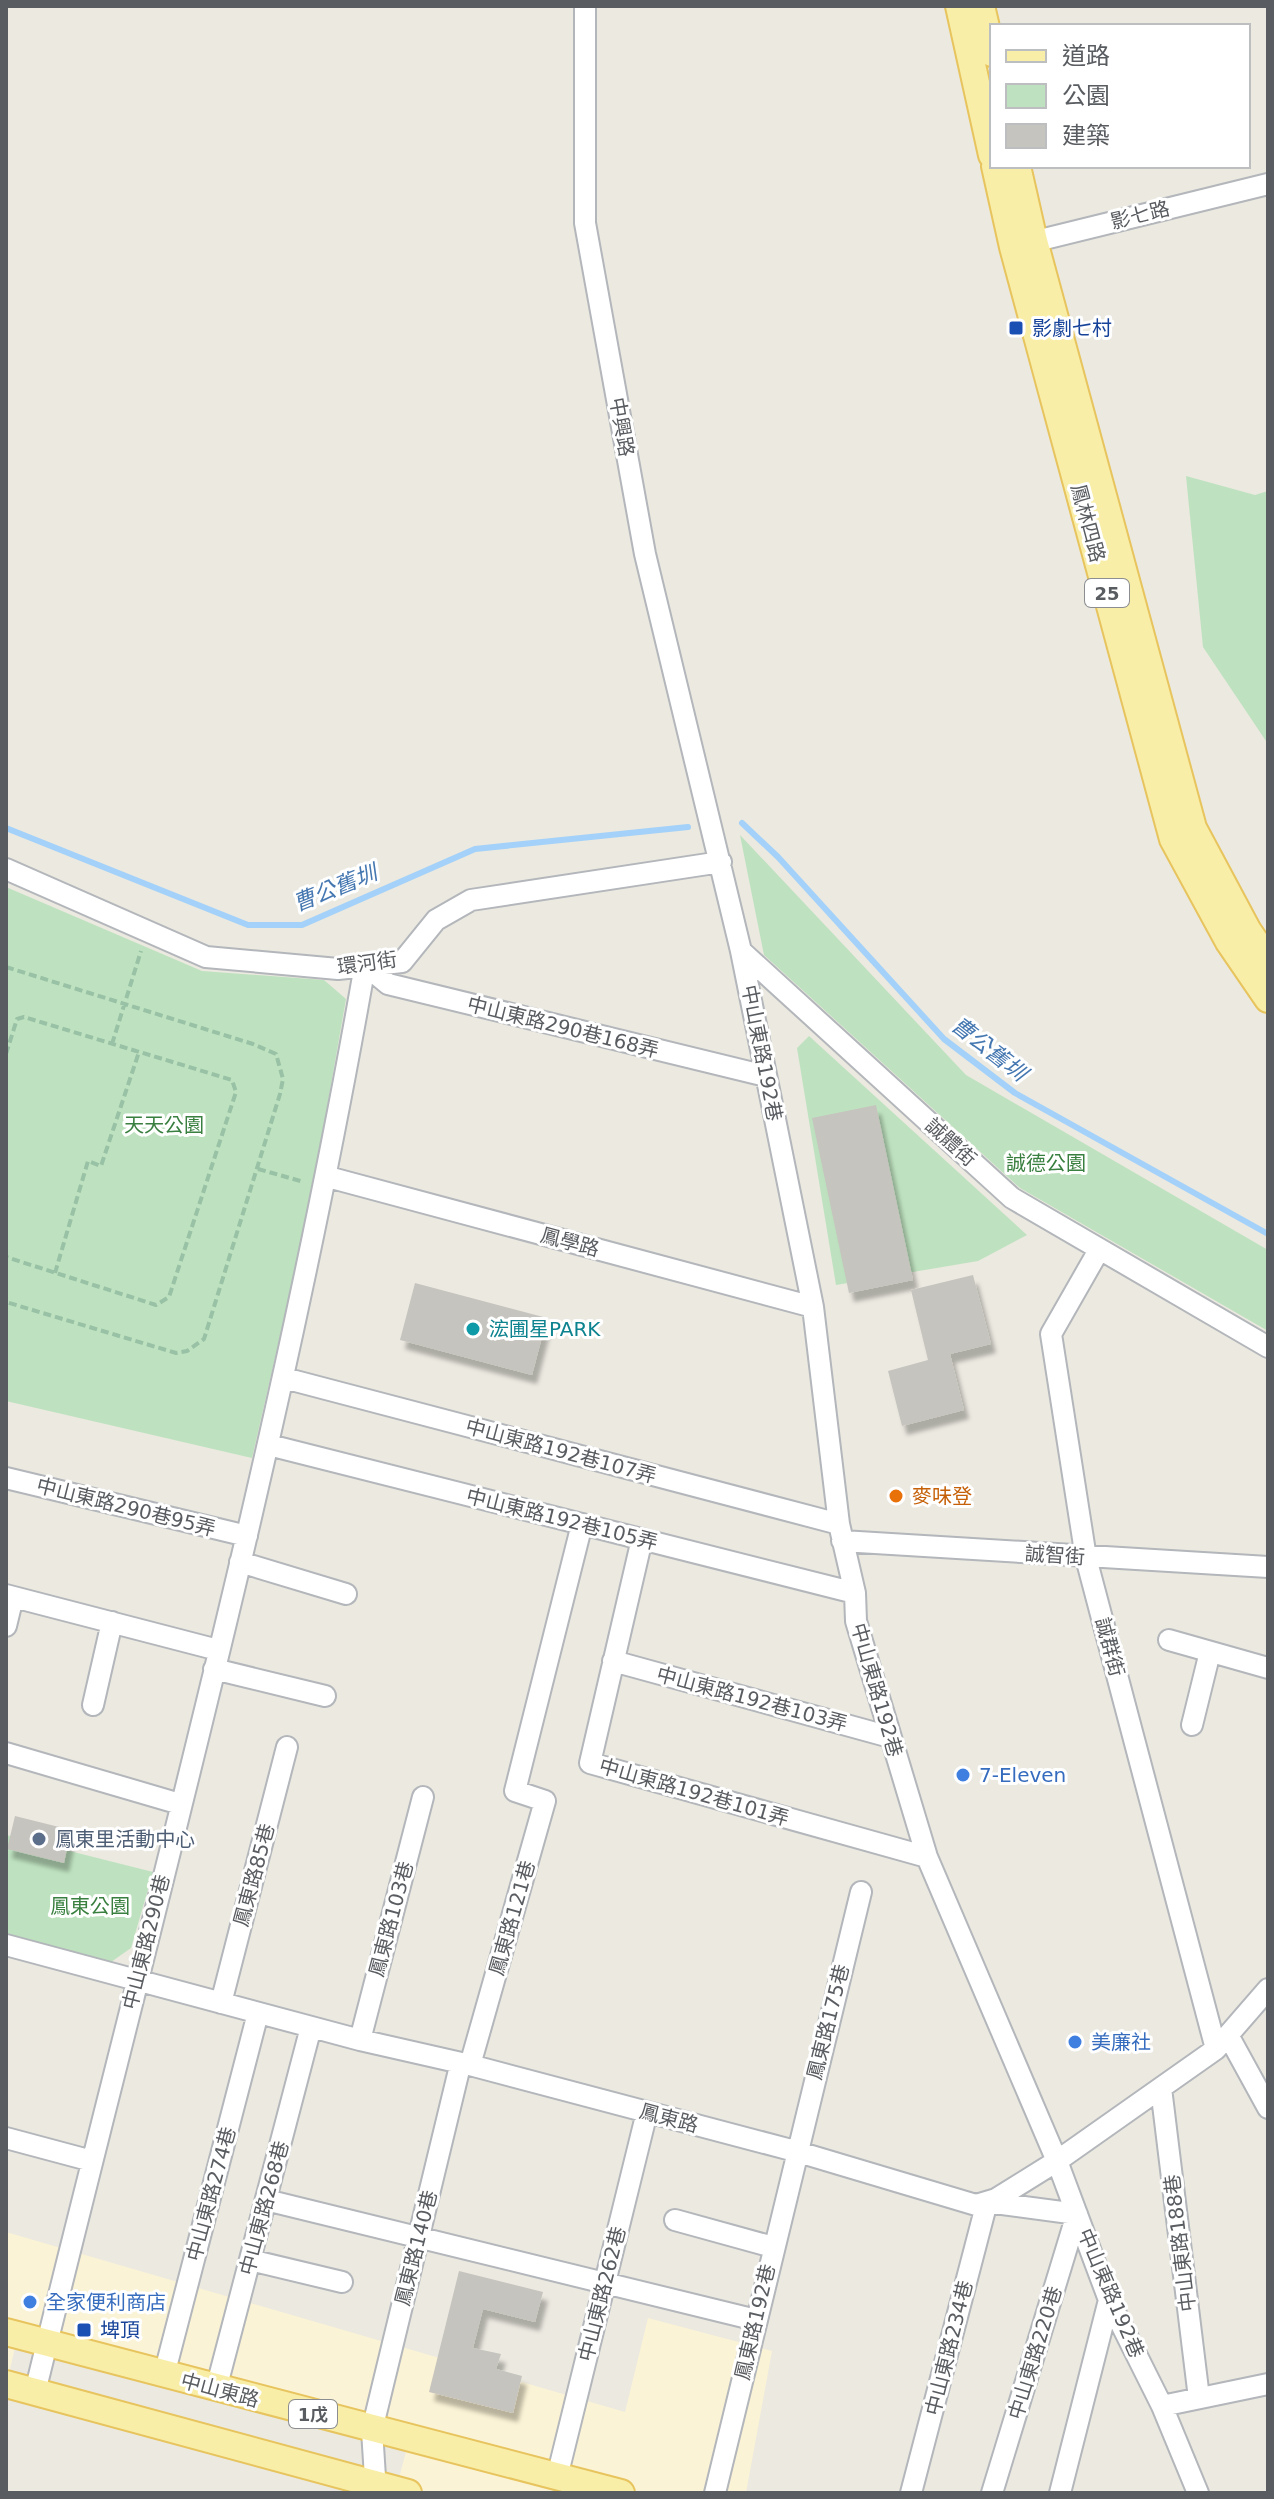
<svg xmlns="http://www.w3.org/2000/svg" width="1274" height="2499" viewBox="0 0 1274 2499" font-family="'DejaVu Sans','Noto Sans TC',sans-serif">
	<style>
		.commercial { fill: #fbf3d6 }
		.green { fill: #bee2bf }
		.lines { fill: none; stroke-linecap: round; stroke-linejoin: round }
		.stream { stroke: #a3d1f9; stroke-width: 6 }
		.building { fill: #c6c4be; filter: url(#shadow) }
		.minor-casing { stroke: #b3b6ba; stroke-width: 24 }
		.major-casing { stroke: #e7c45e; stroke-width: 30 }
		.path { stroke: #98c1a5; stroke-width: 4; stroke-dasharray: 8 4; stroke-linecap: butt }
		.minor { stroke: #fff; stroke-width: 20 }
		.major { stroke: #f9eea8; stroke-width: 26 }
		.transit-dot { fill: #1a4fb4; stroke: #fff; stroke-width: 3 }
		.culture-dot { fill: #0f9aa8; stroke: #fff; stroke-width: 3 }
		.food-dot { fill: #e8710a; stroke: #fff; stroke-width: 3 }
		.shop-dot { fill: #3f7fe0; stroke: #fff; stroke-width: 3 }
		.service-dot { fill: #5c6f8a; stroke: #fff; stroke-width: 3 }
		.labels { text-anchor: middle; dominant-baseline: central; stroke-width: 6; stroke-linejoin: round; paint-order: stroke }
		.shield { fill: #fff; stroke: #8b8d90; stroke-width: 2 }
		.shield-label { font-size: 18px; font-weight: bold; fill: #595c60 }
		.street-label { font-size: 20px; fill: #595c60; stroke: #fff }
		.transit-label { font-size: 20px; fill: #164399; stroke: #fff; text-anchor: start }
		.park-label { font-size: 20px; fill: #397f3f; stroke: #fff }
		.culture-label { font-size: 20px; fill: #0d838f; stroke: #fff; text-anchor: start }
		.food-label { font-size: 20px; fill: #c56008; stroke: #fff; text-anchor: start }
		.shop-label { font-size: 20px; fill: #366cbe; stroke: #fff; text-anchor: start }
		.service-label { font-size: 20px; fill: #4e5e75; stroke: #fff; text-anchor: start }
		.water-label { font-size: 22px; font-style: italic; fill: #4577b1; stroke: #fff }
	</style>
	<defs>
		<filter id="shadow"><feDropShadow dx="5" dy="9" stdDeviation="2" flood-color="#0004"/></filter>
	</defs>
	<rect width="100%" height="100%" fill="#ebe9e0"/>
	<!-- commercial -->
	<path class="commercial" d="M6 2232 625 2412 648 2318 772 2351 746 2493H395L412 2429 20 2327 6 2386Z"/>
	<!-- green -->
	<path class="green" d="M1186 476 1255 495 1268 491V744L1203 647Z
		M740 835 966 1075 1268 1250V1331L1020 1188 764 955Z
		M6 887 202 971 324 980 346 999 309 1210 252 1458 6 1401Z
		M809 1036 1027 1235 978 1261 836 1285 797 1048Z
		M6 1835 153 1872 131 1948 111 1962 6 1935Z"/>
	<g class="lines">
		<!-- stream -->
		<path class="stream" d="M742 823 778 857 944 1039 1015 1093 1268 1234
			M6 828 248 925H302L475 849 688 827"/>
	</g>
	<!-- building -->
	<path class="building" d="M876 1105 913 1280 849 1293 812 1118Z
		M973 1275 991 1344 950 1354 964 1410 902 1426 888 1371 928 1360 911 1290Z
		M415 1283 547 1318 532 1375 400 1340Z
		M15 1816 71 1830 64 1863 7 1849Z
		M459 2271 543 2292 535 2322 483 2309 473 2348 501 2354 496 2369 522 2376 513 2413 429 2392Z"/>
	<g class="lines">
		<defs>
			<path id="minor" d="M585 6V223L645 554 741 951 813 1307 839 1524 855 1593 856 1621 927 1857 1057 2161 1109 2300 1162 2406 1198 2493
				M1020 245 1268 184
				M6 869 206 957 338 969 402 962 436 920 471 900 721 862
				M741 951 1012 1198 1268 1347
				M328 1177 813 1307
				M1099 1250 1051 1334 1086 1558 1216 2049
				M284 1378 839 1524
				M269 1445 855 1593
				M6 1478 247 1536
				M642 1539 590 1763 927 1857
				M842 1541 1268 1567
				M240 1562 346 1594
				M6 1595 218 1650
				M6 1626 13 1597
				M1169 1640 1268 1668
				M613 1661 890 1737
				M214 1669 325 1696
				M93 1705 112 1622
				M1192 1725 1210 1652
				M6 1753 180 1804
				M6 1945 360 2040 470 2065 795 2151 976 2205 996 2199 1057 2161 1216 2049 1268 1989
				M221 2003 287 1747
				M1228 2035 1268 2108
				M360 2040 423 1797
				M470 2065 545 1801 515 1791 582 1524
				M1161 2088 1199 2398
				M6 2138 92 2161
				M266 2200 756 2320
				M675 2220 773 2247
				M250 2260 342 2282
				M164 2375 258 2013
				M216 2389 311 2027
				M35 2392C151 1918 281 1447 365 965L388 984 766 1076
				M1162 2406 1268 2384
				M557 2477 647 2112
				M376 2493 372 2430 460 2066
				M715 2493 861 1892
				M911 2493 987 2202 1077 2214 992 2493
				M1060 2493 1109 2300"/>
			<path id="major" d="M959 6 992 155
				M981 6 992 53
				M995 166 1013 247 1173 839 1229 942 1268 999
				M1017 166 1034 241 1193 828 1248 931 1268 960
				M6 2332 621 2493
				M6 2384 408 2493"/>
		</defs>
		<!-- minor casing -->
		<use href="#minor" class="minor-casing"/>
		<!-- major casing -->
		<use href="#major" class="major-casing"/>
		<!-- path -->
		<path class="path" d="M6 967 253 1044 276 1054 283 1079 280 1094 204 1339 187 1351 176 1353 6 1302
			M112 1044 141 951
			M6 1054 17 1019 24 1017 232 1080 236 1092 169 1297 156 1305 6 1257
			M258 1169 304 1182
			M55 1273 88 1161 101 1166 139 1052"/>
		<!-- minor -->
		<use href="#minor" class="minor"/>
		<!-- major -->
		<use href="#major" class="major"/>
	</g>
	<!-- markers -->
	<g class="transit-dot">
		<rect x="1008" y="320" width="16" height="16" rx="4"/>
		<rect x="76" y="2322" width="16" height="16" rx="4"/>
	</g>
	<circle class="culture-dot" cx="473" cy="1329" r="8"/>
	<circle class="food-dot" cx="896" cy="1496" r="8"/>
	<g class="shop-dot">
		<circle cx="963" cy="1775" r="8"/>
		<circle cx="1075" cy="2042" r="8"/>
		<circle cx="30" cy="2302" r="8"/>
	</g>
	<circle class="service-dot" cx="39" cy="1839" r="8"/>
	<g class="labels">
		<!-- shield labels -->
		<g class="shield">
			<rect x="1085" y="579" width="44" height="28" rx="6"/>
			<rect x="289" y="2400" width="48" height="28" rx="6"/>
		</g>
		<g class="shield-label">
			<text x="1107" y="593">25</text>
			<text x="313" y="2414">1戊</text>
		</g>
		<!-- street labels -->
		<g class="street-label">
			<text transform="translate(1140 215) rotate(-14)">影七路</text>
			<text transform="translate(622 427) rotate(80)">中興路</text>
			<text transform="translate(1088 523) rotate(75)">鳳林四路</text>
			<text transform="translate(367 963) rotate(-8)">環河街</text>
			<text transform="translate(563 1027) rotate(14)">中山東路290巷168弄</text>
			<text transform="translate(762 1053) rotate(79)">中山東路192巷</text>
			<text transform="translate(951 1142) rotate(42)">誠體街</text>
			<text transform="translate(570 1242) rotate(15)">鳳學路</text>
			<text transform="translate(561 1451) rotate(15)">中山東路192巷107弄</text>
			<text transform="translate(126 1507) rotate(14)">中山東路290巷95弄</text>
			<text transform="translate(562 1519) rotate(14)">中山東路192巷105弄</text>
			<text transform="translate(1055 1555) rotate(4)">誠智街</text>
			<text transform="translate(1110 1647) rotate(75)">誠群街</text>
			<text transform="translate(877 1690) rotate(74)">中山東路192巷</text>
			<text transform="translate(752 1699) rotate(15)">中山東路192巷103弄</text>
			<text transform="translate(694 1792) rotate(16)">中山東路192巷101弄</text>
			<text transform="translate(254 1875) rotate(-75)">鳳東路85巷</text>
			<text transform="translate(512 1918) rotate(-74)">鳳東路121巷</text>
			<text transform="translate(391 1919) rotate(-75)">鳳東路103巷</text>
			<text transform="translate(146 1942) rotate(-76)">中山東路290巷</text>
			<text transform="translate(828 2022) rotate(-76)">鳳東路175巷</text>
			<text transform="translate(669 2118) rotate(15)">鳳東路</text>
			<text transform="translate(211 2194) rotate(-75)">中山東路274巷</text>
			<text transform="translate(264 2208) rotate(-75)">中山東路268巷</text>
			<text transform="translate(1180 2243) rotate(-97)">中山東路188巷</text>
			<text transform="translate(416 2248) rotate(-76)">鳳東路140巷</text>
			<text transform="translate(1111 2293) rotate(67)">中山東路192巷</text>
			<text transform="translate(602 2294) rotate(-76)">中山東路262巷</text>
			<text transform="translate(755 2322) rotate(-77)">鳳東路192巷</text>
			<text transform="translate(949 2348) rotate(-76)">中山東路234巷</text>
			<text transform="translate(1035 2353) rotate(-73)">中山東路220巷</text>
			<text transform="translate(220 2390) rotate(15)">中山東路</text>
		</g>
		<!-- transit labels -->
		<g class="transit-label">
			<text x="1032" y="328">影劇七村</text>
			<text x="100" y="2330">埤頂</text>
		</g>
		<!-- park labels -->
		<g class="park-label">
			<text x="164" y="1125">天天公園</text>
			<text x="1046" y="1163">誠德公園</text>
			<text x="90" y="1906">鳳東公園</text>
		</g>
		<!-- culture labels -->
		<g class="culture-label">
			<text x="489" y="1329">浤圃星PARK</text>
		</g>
		<!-- food labels -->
		<g class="food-label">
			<text x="912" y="1496">麥味登</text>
		</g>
		<!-- shop labels -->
		<g class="shop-label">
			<text x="979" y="1775">7-Eleven</text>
			<text x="1091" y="2042">美廉社</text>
			<text x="46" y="2302">全家便利商店</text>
		</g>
		<!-- service labels -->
		<g class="service-label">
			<text x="55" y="1839">鳳東里活動中心</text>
		</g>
		<!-- water labels -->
		<g class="water-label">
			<text transform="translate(335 888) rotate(-22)">曹公舊圳</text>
			<text transform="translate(989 1049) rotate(38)">曹公舊圳</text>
		</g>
	</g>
	<!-- border -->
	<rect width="1274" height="2499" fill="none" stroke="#595c60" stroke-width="16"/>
	<!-- legend -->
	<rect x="990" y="24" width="260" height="144" fill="#ffffff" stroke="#bdbebf" stroke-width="2"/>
	<rect x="1006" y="50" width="40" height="12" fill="#f9eea8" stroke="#bdbebf" stroke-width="2"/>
	<text x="1062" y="64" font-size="24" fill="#595c60">道路</text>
	<rect x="1006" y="84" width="40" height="24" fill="#bee2bf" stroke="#bdbebf" stroke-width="2"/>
	<text x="1062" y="104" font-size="24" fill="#595c60">公園</text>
	<rect x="1006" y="124" width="40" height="24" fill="#c6c4be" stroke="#bdbebf" stroke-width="2"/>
	<text x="1062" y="144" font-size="24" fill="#595c60">建築</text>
</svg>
